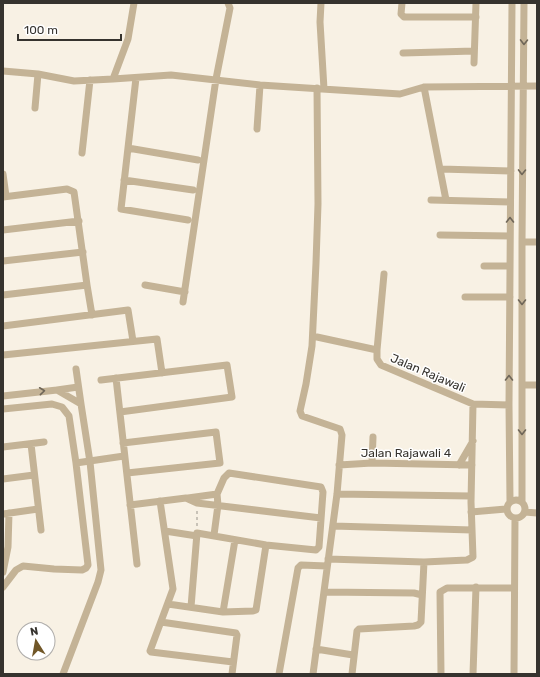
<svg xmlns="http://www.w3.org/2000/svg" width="540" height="677" viewBox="0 0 540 677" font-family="Rubik,sans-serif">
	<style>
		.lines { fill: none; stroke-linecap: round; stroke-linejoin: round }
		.path { stroke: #99948b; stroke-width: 1; stroke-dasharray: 3 3; stroke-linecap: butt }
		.minor { stroke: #c4b396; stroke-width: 7 }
		.oneway { stroke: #6f6658 }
		.labels { text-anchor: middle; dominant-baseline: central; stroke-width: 3; stroke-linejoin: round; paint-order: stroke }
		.street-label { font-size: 12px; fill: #36332e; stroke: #fff }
	</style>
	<rect width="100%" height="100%" fill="#f8f1e4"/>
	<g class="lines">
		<!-- path -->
		<path class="path" d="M197 511V526"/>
		<!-- minor -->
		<path class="minor" d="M321 3 320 22 324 89
			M402 3 401 14 404 17H476
			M403 53 474 51
			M474 63 476 3
			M3 71 38 74 74 81 113 79 171 75 260 85 400 94 424 87 537 86
			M136 78 121 209 188 220
			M113 79 128 39 134 3
			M424 87 446 200
			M35 108 38 74
			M257 129 260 85
			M128 148 198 160
			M82 153 90 80
			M441 169 511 171
			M3 174 6 196
			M124 180 193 190
			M3 197 67 189 74 192 87 285 3 295
			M431 200 510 202
			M3 230 79 221
			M440 235 510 236
			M522 242H537
			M3 261 83 252
			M484 266H510
			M384 274 377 350V359L381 365 473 404 509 405
			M87 285 92 315
			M145 285 185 292
			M465 297H510
			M183 302 216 79 230 8 228 3
			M3 326 128 310 133 341
			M317 337 377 350
			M3 355 157 339 162 373
			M76 369 81 404
			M116 378 137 564
			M101 380 227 365 232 397 120 412
			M522 385H537
			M57 390 78 387
			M3 396 57 390 81 404 90 462 101 570 98 582 63 674
			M3 409 52 404 62 407 69 416 76 463 88 565 86 568 82 570 54 569 23 566 16 570 3 587
			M123 443 216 432 220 463 127 473
			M31 444 41 530
			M3 447 44 442
			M76 463 124 456
			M372 463 373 437
			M339 465 372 463 472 465
			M459 465 473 441
			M3 479 34 475
			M337 494 471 496
			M188 498 217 494
			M507 509a9 9 0 1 1 18 0a9 9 0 1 1-18 0Z
			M160 501 173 589 150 651 151 652 233 662
			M510 501 509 405 512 3
			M522 501V242L524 3
			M130 505 186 498 197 503 321 518
			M471 512 506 509
			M525 512 537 513
			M3 514 38 509
			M333 526 472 530
			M165 531 197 536
			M328 559 424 562 467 560 473 557 471 502 473 404
			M3 572 8 547 9 513
			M324 592 414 593 422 595
			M168 604 223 612 253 611 256 610 266 545
			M191 607 197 533 266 545 316 550 319 547 323 492 321 487 229 473 224 478 217 494 218 505 214 535
			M223 612 235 540
			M161 622 236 633 237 635 232 674
			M316 649 353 655
			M279 674 298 568 301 565 327 566
			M313 674 337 494 342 435 340 429 302 416 300 411 306 384 312 346 316 263 318 204 317 88
			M352 674 357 631 359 629 414 626 418 625 421 622 424 562
			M441 674 440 592 447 588H514
			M473 674 476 587
			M514 674 515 518"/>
	</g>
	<!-- one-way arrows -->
	<defs><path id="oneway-chevron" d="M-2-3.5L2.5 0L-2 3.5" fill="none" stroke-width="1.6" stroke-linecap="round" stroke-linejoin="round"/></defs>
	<g class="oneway">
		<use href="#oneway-chevron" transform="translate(524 42) rotate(91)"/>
		<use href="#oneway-chevron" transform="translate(522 172) rotate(91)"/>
		<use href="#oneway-chevron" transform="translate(510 220) rotate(-90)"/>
		<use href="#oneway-chevron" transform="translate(522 302) rotate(90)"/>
		<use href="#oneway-chevron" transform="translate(509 378) rotate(-90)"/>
		<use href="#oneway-chevron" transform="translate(42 391) rotate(-6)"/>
		<use href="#oneway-chevron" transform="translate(522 432) rotate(90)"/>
	</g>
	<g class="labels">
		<!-- street labels -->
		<g class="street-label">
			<text transform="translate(428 373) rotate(23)">Jalan Rajawali</text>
			<text x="406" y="453">Jalan Rajawali 4</text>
		</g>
	</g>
	<!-- border -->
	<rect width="540" height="677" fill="none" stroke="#36332e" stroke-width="8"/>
	<!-- north arrow -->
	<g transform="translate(36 641) rotate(349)"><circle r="19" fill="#ffffff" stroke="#afadab"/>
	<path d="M0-3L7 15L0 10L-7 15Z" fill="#715728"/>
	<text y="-6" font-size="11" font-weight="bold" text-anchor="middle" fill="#36332e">N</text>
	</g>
	<!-- scale -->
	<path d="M18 34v6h103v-6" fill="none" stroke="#36332e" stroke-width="2"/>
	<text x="24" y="34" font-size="12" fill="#36332e" stroke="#ffffff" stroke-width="3" paint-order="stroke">100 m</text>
</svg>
